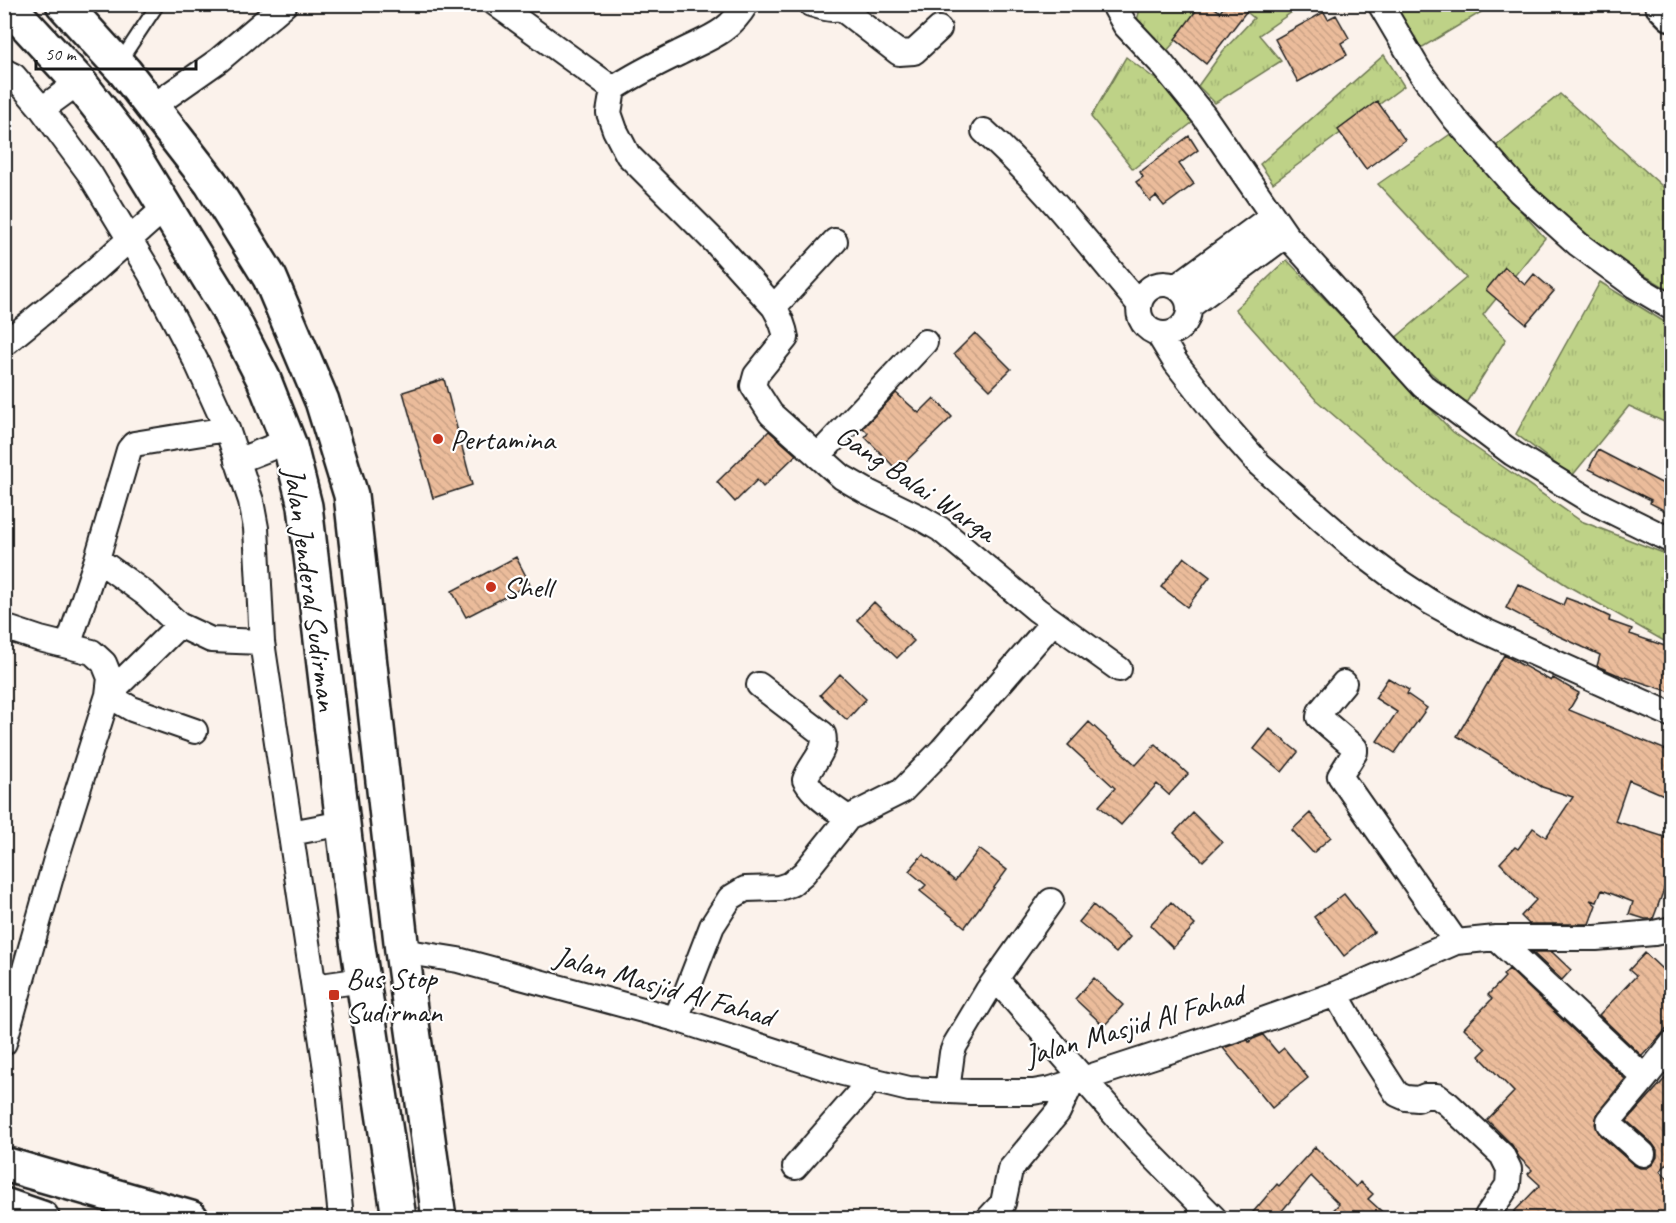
<svg xmlns="http://www.w3.org/2000/svg" width="1676" height="1223" viewBox="0 0 1676 1223" font-family="Caveat,sans-serif">
	<style>
		.grass { fill: url(#grass-tufts); stroke: #6d7752; stroke-width: 1.5 }
		.building { fill: url(#building-back-hatch); stroke: #1c1c1c; stroke-width: 1.5 }
		.lines { fill: none; stroke-linecap: round; stroke-linejoin: round }
		.lane-casing { stroke: #1c1c1c; stroke-width: 16 }
		.street-casing { stroke: #1c1c1c; stroke-width: 28 }
		.secondary-casing { stroke: #1c1c1c; stroke-width: 38 }
		.primary-casing { stroke: #1c1c1c; stroke-width: 38 }
		.lane { stroke: #fff; stroke-width: 12 }
		.street { stroke: #fff; stroke-width: 24 }
		.secondary { stroke: #fff; stroke-width: 33 }
		.primary { stroke: #fff; stroke-width: 33 }
		.poi-dot { fill: #c8321e; stroke: #fff; stroke-width: 2 }
		.labels { text-anchor: middle; dominant-baseline: central; stroke-width: 4.5; stroke-linejoin: round; paint-order: stroke }
		.poi-label { font-size: 30px; fill: #1c1c1c; stroke: #fff; text-anchor: start }
		.street-label { font-size: 30px; fill: #1c1c1c; stroke: #fff }
	</style>
	<defs>
		<pattern id="grass-tufts" width="24" height="20" patternUnits="userSpaceOnUse" patternTransform="scale(1.5)"><rect width="24" height="20" fill="#bed287"/><path d="M3 7l-1-3M5 7V3M7 7l1-3M15 17l-1-3M17 17v-4M19 17l1-3" fill="none" stroke="#a3b474"/></pattern>
		<pattern id="building-back-hatch" width="6" height="6" patternUnits="userSpaceOnUse" patternTransform="scale(1.5)"><rect width="6" height="6" fill="#ebbc9b"/><path d="M-1 5l2 2M0 0l6 6M5-1l2 2" fill="none" stroke="#c9a185"/></pattern>
	</defs>
	<rect width="100%" height="100%" fill="#fbf2eb"/>
	<filter id="ink" filterUnits="userSpaceOnUse"><feTurbulence type="fractalNoise" baseFrequency=".0167" numOctaves="2"/><feDisplacementMap in="SourceGraphic" scale="12" xChannelSelector="R" yChannelSelector="G"/><feConvolveMatrix kernelMatrix="1 2 1 2 8 2 1 2 1" color-interpolation-filters="sRGB"/></filter>
	<g filter="url(#ink)">
		<!-- grass -->
		<path class="grass" d="M1141 5H1208L1165 53 1136 24Z
			M1238 5H1302L1259 35 1281 61 1215 103 1198 86 1223 51 1254 18Z
			M1394 5H1493L1421 48Z
			M1384 55 1404 86 1273 183 1260 164Z
			M1126 57 1175 94 1197 119 1133 169 1091 117Z
			M1560 94 1671 194V291L1610 255 1534 189 1496 146Z
			M1452 133 1545 238 1483 315 1506 339 1466 403 1393 340 1466 278 1378 184Z
			M1287 260 1453 432 1581 521 1671 556V645L1568 586 1430 498 1316 400 1235 309Z
			M1600 282 1671 326V425L1629 406 1572 476 1516 434Z"/>
		<!-- building -->
		<path class="building" d="M1201 4H1210L1220 12 1226 4H1252L1206 64 1175 39Z
			M1324 12 1328 19 1336 15 1349 38 1341 43 1347 55 1298 82 1275 39Z
			M1377 101 1405 140 1366 169 1338 130Z
			M1189 136 1198 150 1179 164 1194 184 1164 206 1156 196 1150 201 1136 182 1143 177 1140 172Z
			M1505 267 1525 285 1534 274 1554 291 1526 324 1486 290Z
			M975 333 1011 369 990 390 954 354Z
			M444 379 472 485 433 498 403 392Z
			M896 393 919 413 934 398 952 417 897 470 865 437 868 433 863 428Z
			M769 431 796 455 763 487 757 480 735 502 717 482Z
			M1598 450 1671 488V514L1650 503 1651 500 1589 469Z
			M516 557 530 584 466 617 452 591Z
			M1184 557 1210 577 1187 607 1161 587Z
			M1518 584 1563 605 1566 598 1585 605 1610 617 1609 621 1632 629 1630 634 1671 648V692L1616 674 1597 666 1600 655 1550 632V631L1506 608Z
			M874 602 914 641 897 658 857 620Z
			M1504 655 1551 681 1553 678 1579 693 1569 710 1671 752V798L1629 780 1615 821 1671 839V875L1668 885 1666 884 1653 919H1645L1629 914 1633 902 1602 890 1597 902 1590 900 1596 905 1589 924H1529L1521 916 1536 900 1500 863 1515 847 1518 849 1533 828 1546 837 1573 797 1542 787 1457 736Z
			M840 674 866 699 847 720 820 695Z
			M1388 678 1409 690 1407 694 1427 708 1395 753 1377 741 1397 712 1375 698Z
			M1089 722 1136 765 1155 744 1188 774 1169 795 1157 784 1121 825 1099 806 1115 788 1068 745Z
			M1270 729 1298 752 1282 772 1254 749Z
			M1193 813 1222 842 1203 861 1174 833Z
			M1310 813 1331 837 1313 853 1292 830Z
			M979 849 1007 870 965 927 920 891 926 885 909 871 923 854 955 881Z
			M1344 894 1374 932 1344 956 1314 917Z
			M1171 902 1195 925 1173 948 1150 925Z
			M1093 905 1130 937 1116 953 1079 922Z
			M1532 952H1552L1571 970 1562 980Z
			M1645 953 1662 969 1671 959V1024L1642 1056 1599 1015 1636 976 1629 970Z
			M1509 969 1625 1079 1598 1112 1595 1124 1600 1135 1634 1165 1640 1168H1647L1653 1164 1657 1157V1150L1652 1143 1627 1121 1671 1072V1160L1660 1171 1671 1182V1218H1508L1540 1185 1528 1174 1532 1170 1519 1157 1512 1145 1487 1120 1514 1092 1479 1056 1486 1049 1464 1028 1492 999 1488 995 1505 977 1503 975Z
			M1094 978 1123 1005 1104 1026 1075 999Z
			M1263 1035 1278 1053 1284 1048 1308 1078 1272 1108 1223 1048 1248 1040 1249 1042 1253 1039Z
			M1315 1147 1356 1187 1360 1182 1373 1194 1368 1199 1389 1218H1326L1339 1204 1311 1176 1276 1218H1248L1277 1184 1279 1186Z"/>
		<g class="lines">
			<defs>
				<path id="lane" d="M119 63 158 4"/>
				<path id="street" d="M496 4 613 89
					M746 4C728 34 708 38 679 53 656 64 634 75 613 89L609 113 615 130 628 155 717 244 774 307C780 317 784 326 786 338L756 375 753 386 771 414 842 477 868 492 921 518 940 529 1037 610 1119 669
					M811 4C825 8 836 13 848 4
					M1115 4V7L1125 25 1161 63 1204 116 1286 235 1423 386 1512 453 1591 501 1672 541
					M1380 4 1420 72 1455 119 1519 191 1578 244 1635 286 1672 308
					M842 9 899 53 914 52 939 29
					M4 71 14 76 42 109 90 174 150 273 198 365 227 429 251 501 256 528 262 642 326 1069 341 1218
					M152 107 219 60 285 4
					M42 109 79 82
					M984 131C1042 183 1089 245 1139 304
					M1139 309a25 25 0 1 1 50 0a25 25 0 1 1-50 0Z
					M1177 286 1272 216
					M1190 306 1286 235
					M774 307 835 241
					M1159 335 1176 363 1222 422 1259 464 1353 547 1401 583 1430 602 1476 627 1672 715
					M4 344 95 270 166 207
					M818 456 925 342
					M237 461 288 441
					M97 559 147 595 179 625 211 640 262 642
					M4 627 40 639 92 652 104 663 110 678 108 695
					M68 646 97 559 129 450 134 444 227 429
					M1344 683 1320 712 1319 717 1355 748V752L1340 776 1456 942
					M759 685 823 734C828 751 810 764 805 780 815 797 832 807 848 818
					M108 695 179 625
					M291 833 343 823
					M1496 938 1645 1078 1609 1121V1124L1643 1154
					M402 951 458 960 676 1019 843 1073 909 1089 970 1092H1033L1051 1089 1083 1079 1246 1026 1336 994 1456 942 1496 938H1596L1654 933 1672 929
					M996 979 1138 1141 1214 1218
					M314 987 363 980
					M1336 994 1361 1038 1397 1094 1406 1098 1418 1099 1425 1096H1437L1448 1104 1502 1155 1509 1169 1508 1185 1487 1216
					M676 1019 712 926 730 898 745 889 779 888 791 884 804 873 848 818 902 791 942 750 1053 622
					M4 1043 56 859 108 695 132 709 195 731
					M1645 1078 1672 1044
					M947 1091 952 1053 955 1045 988 990 1051 901
					M795 1167 871 1080
					M989 1218 1003 1203 1010 1170 1058 1112 1072 1082"/>
				<path id="secondary" d="M1662 4 1672 14"/>
				<path id="primary" d="M7 4 79 82 122 137 226 306 264 380 290 446 305 506 357 941 399 1218
					M63 4 125 72 211 183 270 278 322 401 351 495 402 951 439 1218
					M4 1164 191 1218
					M4 1205 42 1218"/>
			</defs>
			<!-- lane casing -->
			<use href="#lane" class="lane-casing"/>
			<!-- street casing -->
			<use href="#street" class="street-casing"/>
			<!-- secondary casing -->
			<use href="#secondary" class="secondary-casing"/>
			<!-- primary casing -->
			<use href="#primary" class="primary-casing"/>
			<!-- lane -->
			<use href="#lane" class="lane"/>
			<!-- street -->
			<use href="#street" class="street"/>
			<!-- secondary -->
			<use href="#secondary" class="secondary"/>
			<!-- primary -->
			<use href="#primary" class="primary"/>
		</g>
	</g>
	<!-- markers -->
	<g class="poi-dot">
		<circle cx="438" cy="439" r="6"/>
		<circle cx="491" cy="587" r="6"/>
		<rect x="328" y="989" width="12" height="12" rx="3"/>
	</g>
	<g class="labels">
		<!-- poi labels -->
		<g class="poi-label">
			<text x="450" y="439">Pertamina</text>
			<text x="503" y="587">Shell</text>
			<text x="346" y="978">Bus Stop<tspan x="346" dy="34">Sudirman</tspan></text>
		</g>
		<!-- street labels -->
		<g class="street-label">
			<text transform="translate(916 483) rotate(34)">Gang Balai Warga</text>
			<text transform="translate(311 589) rotate(82)">Jalan Jenderal Sudirman</text>
			<text transform="translate(664 986) rotate(16)">Jalan Masjid Al Fahad</text>
			<text transform="translate(1134 1025) rotate(-16)">Jalan Masjid Al Fahad</text>
		</g>
	</g>
	<!-- margin -->
	<rect width="1676" height="1223" fill="none" stroke="#fff" stroke-width="24"/>
	<rect x="12" y="12" width="1652" height="1199" fill="none" stroke="#1c1c1c" stroke-width="2" filter="url(#ink)"/>
	<!-- scale -->
	<path d="M36 60v9h160v-9" fill="none" stroke="#1c1c1c" stroke-width="3"/>
	<text x="45" y="60" font-size="18" fill="#1c1c1c" stroke="#ffffff" stroke-width="4.5" paint-order="stroke">50 m</text>
</svg>
